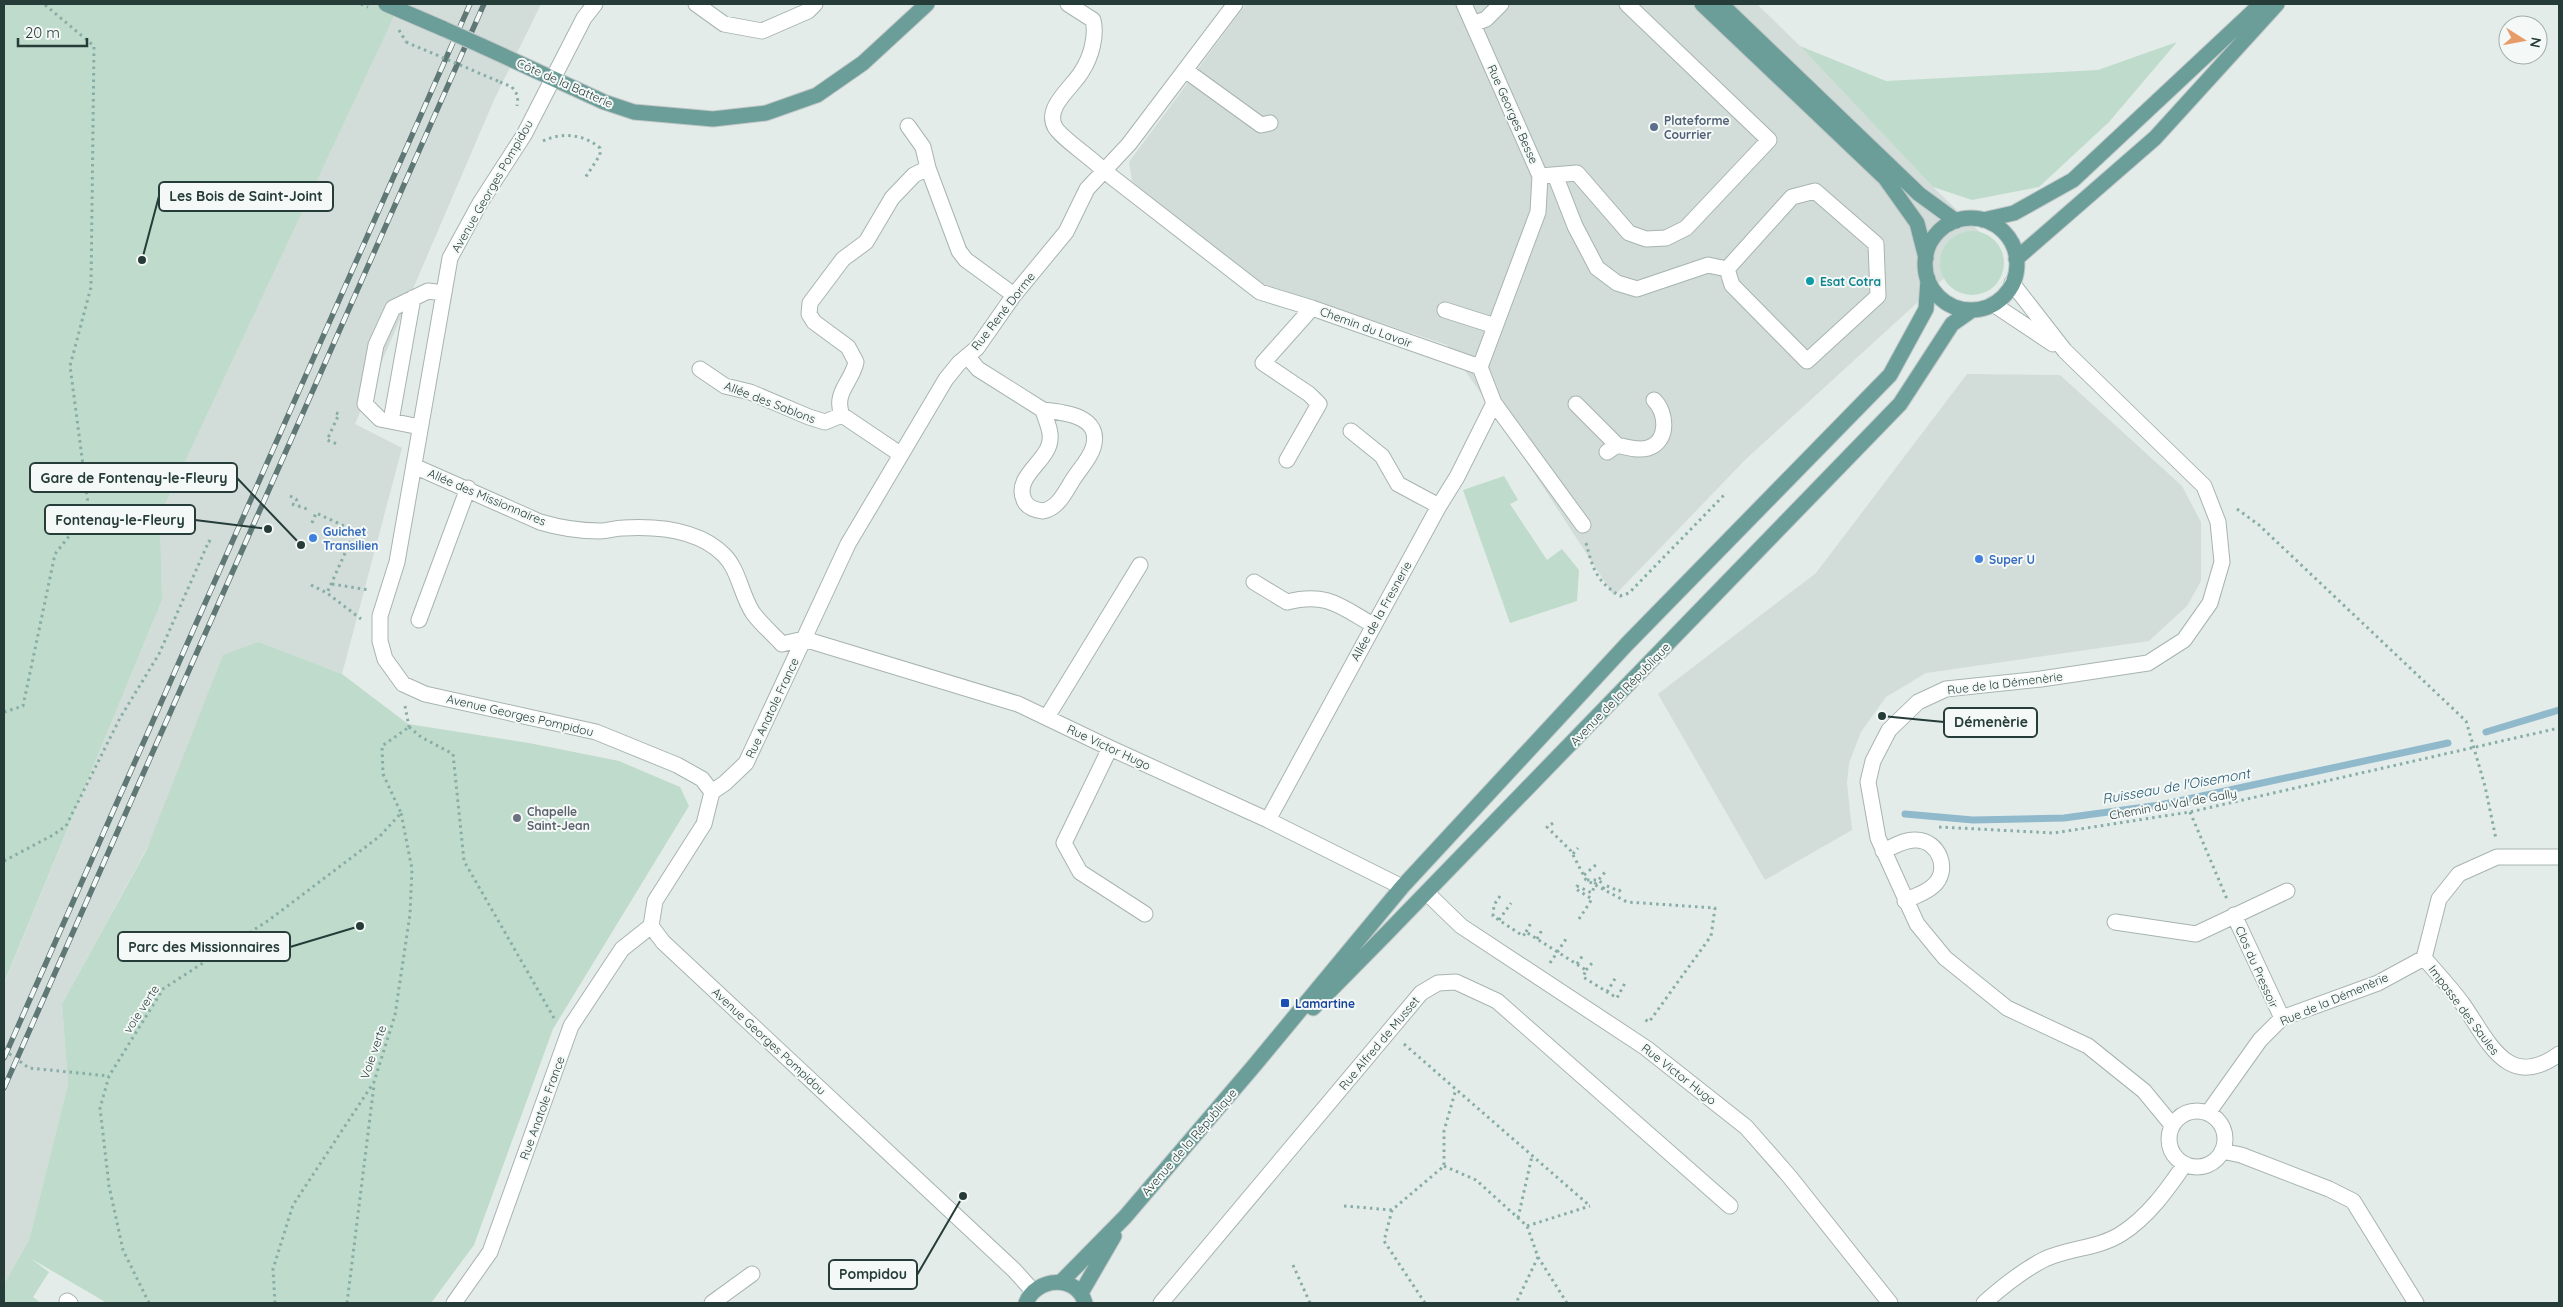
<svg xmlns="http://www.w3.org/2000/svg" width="2563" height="1307" viewBox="0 0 2563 1307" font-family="Quicksand,sans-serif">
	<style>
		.built { fill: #d2dcd9 }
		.green { fill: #bfdbcb }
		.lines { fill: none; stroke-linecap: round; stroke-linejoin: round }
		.stream { stroke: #91b9cc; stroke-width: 7 }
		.minor-casing { stroke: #a7b4b1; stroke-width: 17 }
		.major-casing { stroke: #c2c8c8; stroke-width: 17 }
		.path { stroke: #87ada7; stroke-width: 3; stroke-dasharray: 2.5 4; stroke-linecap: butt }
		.minor { stroke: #fff; stroke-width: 15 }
		.major { stroke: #6c9e99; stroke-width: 15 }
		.rail-casing { stroke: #5f7775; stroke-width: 5.5 }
		.rail { stroke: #f4f9f7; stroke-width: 4; stroke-dasharray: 11; stroke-linecap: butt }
		.major-bridge-casing { stroke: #c2c8c8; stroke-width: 17; stroke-linecap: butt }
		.path-bridge { stroke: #87ada7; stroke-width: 3; stroke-dasharray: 2.5 4; stroke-linecap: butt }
		.major-bridge { stroke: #6c9e99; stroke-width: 15 }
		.service-dot { fill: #5c6f8a; stroke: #f4f9f7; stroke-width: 2 }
		.culture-dot { fill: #0f9aa8; stroke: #f4f9f7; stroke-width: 2 }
		.shop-dot { fill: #3f7fe0; stroke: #f4f9f7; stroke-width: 2 }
		.worship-dot { fill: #6b7280; stroke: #f4f9f7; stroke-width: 2 }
		.transit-dot { fill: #1a4fb4; stroke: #f4f9f7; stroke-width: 2 }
		.labels { text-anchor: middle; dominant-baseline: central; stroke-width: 4; stroke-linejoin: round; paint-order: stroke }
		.street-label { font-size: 12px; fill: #253c39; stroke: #f4f9f7 }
		.service-label { font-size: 12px; font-weight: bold; fill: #4e5e75; stroke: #f4f9f7; text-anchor: start }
		.culture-label { font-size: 12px; font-weight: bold; fill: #0d838f; stroke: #f4f9f7; text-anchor: start }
		.shop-label { font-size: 12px; font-weight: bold; fill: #366cbe; stroke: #f4f9f7; text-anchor: start }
		.worship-label { font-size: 12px; font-weight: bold; fill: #5b616d; stroke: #f4f9f7; text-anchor: start }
		.transit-label { font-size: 12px; font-weight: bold; fill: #164399; stroke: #f4f9f7; text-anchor: start }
		.water-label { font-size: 14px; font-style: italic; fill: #245973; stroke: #f4f9f7 }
		.leader { fill: none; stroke: #253c39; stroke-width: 2 }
		.callout-dot { fill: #253c39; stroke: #f4f9f7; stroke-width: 2 }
		.callout { fill: #f4f9f7; stroke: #253c39; stroke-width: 2 }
		.callout-label { font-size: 14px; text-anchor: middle; font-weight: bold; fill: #253c39 }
	</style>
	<rect width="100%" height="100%" fill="#e4ecea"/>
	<!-- built -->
	<path class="built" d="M400 4H541L494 100 355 424 402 448 342 674 259 642 62 1004 68 1084 29 1240 4 1284V984L162 600 160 515Z
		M1246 4H1757L1800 46 1933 187 1987 239 1746 459 1614 596 1501 422 1447 345 1261 283 1157 204 1132 181 1129 162Z
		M1967 374 2060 375 2182 486 2201 522V581L2187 606 2149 641 1926 673 1886 697 1861 732 1849 763 1847 783 1852 830 1765 880 1658 694 1816 573Z"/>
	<!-- green -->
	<path class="green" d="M4 4H400L160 515 162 600 4 983Z
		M2177 42 2109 122 2039 187 1972 200 1933 187 1800 46 1886 81 2098 70Z
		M1940 263a32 32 0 1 1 64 0a32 32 0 1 1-64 0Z
		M1504 476 1518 500 1510 504 1547 560 1562 549 1579 570 1577 601 1510 623 1463 490Z
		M259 642 342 674 408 724 529 743 619 761 680 787 689 806 553 1029 474 1245 431 1303H107L30 1258 49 1272 33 1297 41 1303H4V1284L29 1240 68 1084 62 1004 147 849 223 655Z"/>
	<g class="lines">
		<!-- stream -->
		<path class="stream" d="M2486 732 2559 710
			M1905 814 1973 820 2064 818 2160 805 2448 743"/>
		<defs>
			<path id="minor" d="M595 4 584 18 524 135 480 203 450 258 397 562 380 616V641L385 659 403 684 425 694 596 732 677 765 702 779 712 792
				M696 4 724 24 762 31 808 11 815 4
				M1068 4 1093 20C1097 36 1091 57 1082 71 1073 87 1044 107 1055 127 1061 138 1092 158 1103 170L1260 292 1312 308 1480 367 1494 403 1583 525
				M1464 4 1540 176 1538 212 1480 367
				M1473 24 1486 19 1501 4
				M1185 70 1261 125 1270 123
				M908 126 923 147 928 168
				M1555 175 1575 226 1597 268 1617 283 1637 289 1708 265 1727 269 1732 285 1807 361 1878 296 1876 244 1815 191 1792 197 1727 269
				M1540 176 1577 173 1629 233 1646 239 1666 238 1686 228 1769 140 1627 4
				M2012 283 2065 351 2204 486 2218 522 2222 562 2210 603 2184 640 2148 663 2041 679 1946 689 1918 702 1889 730 1873 761 1868 782 1878 838 1917 924 1945 958 2007 1008 2088 1046 2144 1091 2172 1125
				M1993 304 2053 344
				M1445 310 1495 326
				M967 356 978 369 1043 410
				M700 369 725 386 750 392 809 417 825 422 842 415
				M1576 404 1617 445
				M1043 410C1064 412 1103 416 1093 448 1090 458 1080 469 1074 478 1066 490 1059 508 1043 511 1035 510 1027 508 1024 500 1014 478 1044 463 1049 445 1053 433 1046 421 1043 410Z
				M391 421 413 298
				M420 427 380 419 365 404 376 345 393 308 428 291 443 293
				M1351 431 1382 456 1398 484 1439 506
				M1607 452 1617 445C1626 447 1638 451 1648 448 1669 442 1667 412 1654 400
				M900 454 842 415C833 393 852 382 856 362L848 347 814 322 809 314 810 303 843 259 866 242 892 198 914 175 928 168 959 251 966 260 1014 295
				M1287 460 1319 404 1309 394 1263 363 1312 308
				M414 466 540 522C560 528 579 531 600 531 608 531 615 528 623 528 657 526 698 529 724 555 739 570 741 595 753 613 761 624 773 634 782 644L804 639 1018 704 1110 748 1268 820 1402 887
				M1254 582 1287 602C1327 592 1340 606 1373 625
				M419 620 468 488
				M1047 717 1140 565
				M1110 748 1064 843 1080 872 1145 914
				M712 792 725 783 746 763 848 544 946 379 959 363 977 348 1014 295 1066 232 1087 189 1129 144 1235 4
				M712 792 704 824 655 901 651 926 663 942 1014 1270 1033 1291
				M1268 820 1439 506 1457 477 1494 403
				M1883 851C1893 847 1905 839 1916 840 1939 840 1951 871 1933 886 1926 893 1914 896 1905 901
				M1427 893 1461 926 1646 1048 1746 1127 1789 1176 1890 1303
				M2234 915 2282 1018
				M2115 922 2196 934 2287 891
				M2424 958C2437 973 2450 987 2462 1003 2488 1040 2507 1092 2559 1054
				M2169 1139a28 28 0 1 1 56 0a28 28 0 1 1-56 0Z
				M2208 1113 2260 1040 2282 1018 2378 983 2424 958 2439 899 2459 874 2497 857H2559
				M2222 1151 2241 1155 2329 1189 2353 1201 2416 1303
				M67 1301 70 1303
				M454 1303 490 1252 571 1026 622 949 651 926
				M712 1303 752 1274
				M1161 1303 1421 993 1438 983 1456 982 1497 1001 1730 1206
				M1984 1303C2002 1287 2023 1270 2045 1259 2069 1248 2099 1248 2121 1234 2148 1217 2167 1190 2185 1164"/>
			<path id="major" d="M386 4 444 29
				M1702 4 1885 178 1917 223 1926 258
				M1721 4 1919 194 1956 221
				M482 46 604 102 634 112 713 119 766 113 817 95 863 63 927 4
				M1925 264a46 46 0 1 1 92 0a46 46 0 1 1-92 0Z
				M1983 220 2014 213 2073 180 2261 4
				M2016 259 2155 138 2277 4
				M1313 1008 1384 936 1900 404 1952 324 1972 310
				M1061 1282 1125 1217 1253 1067 1402 887 1626 645 1890 375 1926 309 1928 279
				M1081 1293 1114 1236
				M1026 1303C1036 1277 1077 1274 1085 1303"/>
		</defs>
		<!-- minor casing -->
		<use href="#minor" class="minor-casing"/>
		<!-- major casing -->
		<use href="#major" class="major-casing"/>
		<!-- path -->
		<path class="path" d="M361 4 368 7
			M399 30 406 42
			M500 82 512 87 518 96 517 106
			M543 141C562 132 584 134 600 148V155L585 178
			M336 413 339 414 327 440 337 444
			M290 496 296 499 299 505
			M292 504 307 509
			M2237 509 2259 525 2466 721 2485 786 2496 839
			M312 523 316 513 355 531 327 593
			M1586 543C1593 569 1596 581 1620 596L1629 593 1726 493
			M332 584 369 590
			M311 585 327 593 361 619
			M405 706 409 727
			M4 712 23 706 55 554 89 511 70 366 91 287 94 46 44 4
			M409 727 421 737 453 754 464 861 554 1018
			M2190 812 2227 899
			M1553 823 1547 827 1571 851 1586 880 1627 902 1715 908 1711 936 1649 1022 1644 1019
			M1939 827 2054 833 2190 812 2559 728
			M1573 854 1578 848
			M4 861 53 835 66 826 120 718 159 654 209 541 213 543
			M1584 875 1598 863
			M1587 880H1598L1605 885
			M1603 889 1605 885 1619 891 1623 888
			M1500 896 1494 905 1493 916 1523 936 1526 932 1586 970 1583 977 1617 998 1625 983
			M1579 919 1592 899 1576 889 1577 886 1592 893 1595 884 1606 871
			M1499 920 1511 903
			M1526 932 1532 921
			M1537 939 1543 928
			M1550 963 1566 939
			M1577 964 1583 955
			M1586 970 1593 962
			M1607 992 1616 977
			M1404 1044 1590 1206
			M4 1050 29 1068 109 1076
			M1444 1166 1476 1180 1527 1226 1538 1257 1516 1303
			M1344 1206 1392 1210
			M1518 1218 1532 1156
			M1527 1226 1590 1206
			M1538 1257 1567 1303
			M1293 1265 1310 1303
			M149 1303 123 1250 109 1186 100 1108 109 1076 163 989 269 920 380 836 401 813 383 774 382 746 409 727
			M275 1303 273 1269 293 1205 374 1082 395 1015 410 914 412 869 401 813
			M347 1303 374 1085
			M1425 1303 1384 1241 1392 1210 1444 1166V1131L1456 1089"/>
		<!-- minor -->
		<use href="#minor" class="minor"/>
		<!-- major -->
		<use href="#major" class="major"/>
		<defs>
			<path id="rail" d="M4 1058 470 4
				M4 1088 484 4"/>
		</defs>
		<!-- rail casing -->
		<use href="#rail" class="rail-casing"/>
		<!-- rail -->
		<use href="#rail" class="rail"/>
		<defs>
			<path id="major-bridge" d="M444 29 482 46"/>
		</defs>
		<!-- major-bridge casing -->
		<use href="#major-bridge" class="major-bridge-casing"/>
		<!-- path-bridge -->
		<path class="path-bridge" d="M406 42 500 82"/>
		<!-- major-bridge -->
		<use href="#major-bridge" class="major-bridge"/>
	</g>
	<!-- markers -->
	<circle class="service-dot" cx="1654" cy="127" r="5"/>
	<circle class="culture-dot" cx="1810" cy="281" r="5"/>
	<g class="shop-dot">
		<circle cx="313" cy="538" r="5"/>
		<circle cx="1979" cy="559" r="5"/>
	</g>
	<circle class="worship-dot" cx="517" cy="818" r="5"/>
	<rect class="transit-dot" x="1280" y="998" width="10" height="10" rx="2.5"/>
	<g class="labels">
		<!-- street labels -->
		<g class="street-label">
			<text transform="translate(565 83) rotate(24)">Côte de la Batterie</text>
			<text transform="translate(1513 114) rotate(66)">Rue Georges Besse</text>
			<text transform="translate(492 186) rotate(-60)">Avenue Georges Pompidou</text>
			<text transform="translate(1003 311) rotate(-52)">Rue René Dorme</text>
			<text transform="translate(1366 327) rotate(20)">Chemin du Lavoir</text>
			<text transform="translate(770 402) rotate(21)">Allée des Sablons</text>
			<text transform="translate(487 497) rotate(23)">Allée des Missionnaires</text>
			<text transform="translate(1381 611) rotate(-61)">Allée de la Fresnerie</text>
			<text transform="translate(2005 683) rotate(-7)">Rue de la Démenèrie</text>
			<text transform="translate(1620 694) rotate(-46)">Avenue de la République</text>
			<text transform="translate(772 708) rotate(-65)">Rue Anatole France</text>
			<text transform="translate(520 715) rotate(13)">Avenue Georges Pompidou</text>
			<text transform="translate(1109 747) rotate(25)">Rue Victor Hugo</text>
			<text transform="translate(2173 804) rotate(-10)">Chemin du Val de Gally</text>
			<text transform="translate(2257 967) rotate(66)">Clos du Pressoir</text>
			<text transform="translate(2334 999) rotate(-23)">Rue de la Démenèrie</text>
			<text transform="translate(141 1009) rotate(-57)">voie verte</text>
			<text transform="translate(2464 1010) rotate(53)">Impasse des Saules</text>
			<text transform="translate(769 1041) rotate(43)">Avenue Georges Pompidou</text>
			<text transform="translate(1379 1043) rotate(-50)">Rue Alfred de Musset</text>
			<text transform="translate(373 1052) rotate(-71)">Voie verte</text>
			<text transform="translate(1679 1074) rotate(38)">Rue Victor Hugo</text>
			<text transform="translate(542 1108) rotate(-70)">Rue Anatole France</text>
			<text transform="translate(1189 1142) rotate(-49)">Avenue de la République</text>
		</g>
		<!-- service labels -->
		<g class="service-label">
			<text x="1664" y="120">Plateforme<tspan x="1664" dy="14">Courrier</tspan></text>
		</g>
		<!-- culture labels -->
		<g class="culture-label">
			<text x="1820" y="281">Esat Cotra</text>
		</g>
		<!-- shop labels -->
		<g class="shop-label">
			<text x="323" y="531">Guichet<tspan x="323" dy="14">Transilien</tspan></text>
			<text x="1989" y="559">Super U</text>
		</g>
		<!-- worship labels -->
		<g class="worship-label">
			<text x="527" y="811">Chapelle<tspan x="527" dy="14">Saint-Jean</tspan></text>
		</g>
		<!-- transit labels -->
		<g class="transit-label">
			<text x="1295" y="1003">Lamartine</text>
		</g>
		<!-- water labels -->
		<g class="water-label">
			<text transform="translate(2176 786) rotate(-10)">Ruisseau de l'Oisemont</text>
		</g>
	</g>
	<!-- callouts -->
	<path class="leader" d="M142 260L159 196M301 545L237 478M268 529L195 520M1882 716L1944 722M360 926L290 947M963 1196L917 1275"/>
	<g class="callout-dot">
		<circle cx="142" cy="260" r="5"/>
		<circle cx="301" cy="545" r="5"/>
		<circle cx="268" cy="529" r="5"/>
		<circle cx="1882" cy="716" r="5"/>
		<circle cx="360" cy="926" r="5"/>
		<circle cx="963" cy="1196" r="5"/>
	</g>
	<g class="callout">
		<rect x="159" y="182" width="174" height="29" rx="5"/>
		<rect x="30" y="463" width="207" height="29" rx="5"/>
		<rect x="45" y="505" width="150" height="29" rx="5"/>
		<rect x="1944" y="708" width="93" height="29" rx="5"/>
		<rect x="118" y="932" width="172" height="29" rx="5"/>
		<rect x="829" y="1260" width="88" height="29" rx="5"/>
	</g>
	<g class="callout-label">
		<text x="246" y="201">Les Bois de Saint-Joint</text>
		<text x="134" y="483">Gare de Fontenay-le-Fleury</text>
		<text x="120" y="525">Fontenay-le-Fleury</text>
		<text x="1991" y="727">Démenèrie</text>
		<text x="204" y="952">Parc des Missionnaires</text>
		<text x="873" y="1279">Pompidou</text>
	</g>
	<!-- border -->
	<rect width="2563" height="1307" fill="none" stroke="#253c39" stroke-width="10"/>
	<!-- north arrow -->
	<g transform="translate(2523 40) rotate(101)"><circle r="24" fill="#f4f9f7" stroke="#a1adab"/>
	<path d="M0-4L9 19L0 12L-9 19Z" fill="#e69b68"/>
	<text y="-8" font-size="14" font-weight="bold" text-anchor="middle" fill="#253c39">N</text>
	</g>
	<!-- scale -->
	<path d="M18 38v8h69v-8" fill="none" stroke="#253c39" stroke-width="2.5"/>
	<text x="25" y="38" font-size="15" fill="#253c39" stroke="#f4f9f7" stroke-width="4" paint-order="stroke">20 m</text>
</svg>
